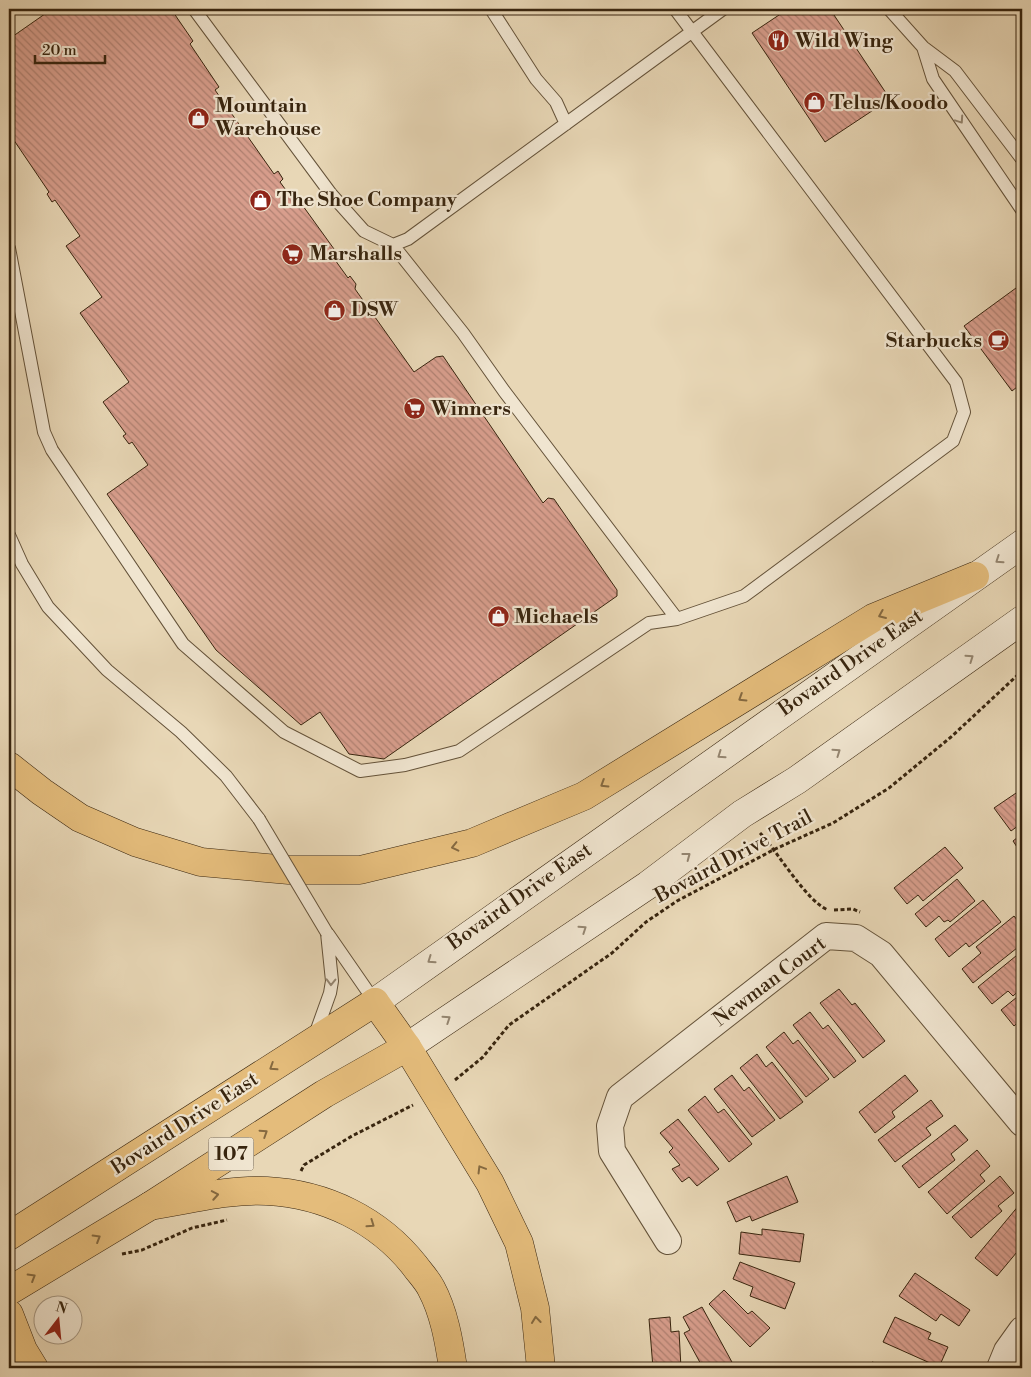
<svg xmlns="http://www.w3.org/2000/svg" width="1031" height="1377" viewBox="0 0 1031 1377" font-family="'Libre Bodoni',serif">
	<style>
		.building { fill: url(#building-back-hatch); stroke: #38250f }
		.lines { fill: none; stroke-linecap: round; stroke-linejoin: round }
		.service-casing { stroke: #645239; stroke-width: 14 }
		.minor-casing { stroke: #645239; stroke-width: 28 }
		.secondary-casing { stroke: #38250f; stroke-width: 29 }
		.primary-casing { stroke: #38250f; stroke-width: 29 }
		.motorway-casing { stroke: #38250f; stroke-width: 29 }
		.path { stroke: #38250f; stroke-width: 3; stroke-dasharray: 4 2.5; stroke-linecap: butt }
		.service { stroke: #f0e5d0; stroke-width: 12 }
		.minor { stroke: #f0e5d0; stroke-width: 26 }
		.secondary { stroke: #f0e5d0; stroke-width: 28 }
		.primary { stroke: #e4bc7b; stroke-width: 28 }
		.motorway { stroke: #e4bc7b; stroke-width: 28 }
		.service-bridge-casing { stroke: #645239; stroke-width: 14; stroke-linecap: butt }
		.service-bridge { stroke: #f0e5d0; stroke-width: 12 }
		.oneway { stroke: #948570 }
		.oneway2 { stroke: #856940 }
		.labels { text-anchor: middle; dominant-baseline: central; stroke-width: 4.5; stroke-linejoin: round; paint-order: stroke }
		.shield { fill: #f0e5d0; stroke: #6f5f49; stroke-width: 1 }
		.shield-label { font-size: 19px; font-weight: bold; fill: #38250f }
		.poi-label { font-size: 20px; font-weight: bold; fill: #38250f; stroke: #f0e5d0; text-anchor: start }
		.street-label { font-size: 20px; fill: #38250f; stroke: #f0e5d0 }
	</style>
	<defs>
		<pattern id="building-back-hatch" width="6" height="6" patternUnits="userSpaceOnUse" patternTransform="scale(1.25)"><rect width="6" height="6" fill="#d89e8d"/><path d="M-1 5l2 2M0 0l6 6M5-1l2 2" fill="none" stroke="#b08172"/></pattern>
	</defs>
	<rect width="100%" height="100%" fill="#e8d7b6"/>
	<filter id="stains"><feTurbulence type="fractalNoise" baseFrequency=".004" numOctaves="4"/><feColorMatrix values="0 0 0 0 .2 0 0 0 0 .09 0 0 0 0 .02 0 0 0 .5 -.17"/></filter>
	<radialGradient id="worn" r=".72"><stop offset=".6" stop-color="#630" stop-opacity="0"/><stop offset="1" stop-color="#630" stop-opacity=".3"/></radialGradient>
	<!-- building -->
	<path class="building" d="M52 9H171L193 41 190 44 219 87 215 90 274 174 278 171 283 179 280 182 299 208 303 206 334 249 330 253 348 278 350 276 356 284 355 289 414 372 436 357 443 356 543 503 548 498 554 499 617 590V596L384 759 349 754 320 712 301 725 216 650 107 494 148 465 132 442 129 444 123 436 126 434 103 402 129 382 80 313 102 297 66 246 80 236 55 200 52 202 47 194 49 192 9 133V39Z
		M788 9H830L890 99 825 142 752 33Z
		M1016 288 1022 296V383L1012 391 964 326Z
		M1022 789V823L1011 831 994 808Z
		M1022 834V849L1019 850 1013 841Z
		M945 847 963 868 923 901 918 895 907 904 894 888Z
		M957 879 975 901 950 922 948 920 944 922 939 916 926 927 915 914Z
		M983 900 1001 922 969 947 966 943 949 957 935 939Z
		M1014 916 1022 926V944L973 983 962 969 981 953 976 947Z
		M1022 951V988L1013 996 1008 991 992 1004 978 987Z
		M839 989 852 1005 855 1003 885 1041 863 1058 820 1003Z
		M1022 993V1019L1014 1026 1001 1010Z
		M810 1012 823 1029 828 1025 856 1061 834 1078 793 1025Z
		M784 1032 793 1044 798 1040 829 1079 806 1097 766 1047Z
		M757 1054 766 1067 772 1062 803 1102 780 1119 740 1068Z
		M732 1075 744 1091 749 1087 775 1120 752 1137 714 1089Z
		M905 1075 918 1091 892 1112 895 1117 875 1133 859 1112Z
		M705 1096 718 1113 724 1109 752 1144 729 1162 688 1110Z
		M931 1100 943 1116 926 1128 931 1135 895 1162 878 1140Z
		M678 1119 719 1169 697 1186 689 1177 682 1182 672 1169 680 1165 669 1152 673 1148 660 1133Z
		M955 1125 968 1140 951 1154 955 1160 919 1188 902 1166Z
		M977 1150 990 1166 980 1175 985 1181 947 1214 928 1192Z
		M787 1176 798 1202 752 1221 750 1216 736 1222 727 1202Z
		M1000 1176 1014 1193 998 1206 1002 1211 971 1238 952 1217Z
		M1020 1204 1022 1246 997 1276 975 1258Z
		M762 1229 804 1234 800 1262 739 1254 741 1232 762 1235Z
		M740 1262 795 1283 785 1309 750 1296 753 1287 733 1279Z
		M915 1273 970 1310 959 1326 941 1314 936 1321 899 1296Z
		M724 1290 748 1314 752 1311 770 1328 750 1347 709 1304Z
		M702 1307 733 1364 726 1368H703L684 1333 690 1330 683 1317Z
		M670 1317 671 1332 679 1331 681 1368H653L649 1319Z
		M895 1317 931 1333 928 1339 948 1347 939 1367 883 1342Z
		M872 1362 895 1368H871Z"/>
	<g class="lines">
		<defs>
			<path id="service" d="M194 9 331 194 364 231 393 245 463 333 504 391 677 619 744 596 953 441 964 412 956 382 675 9
				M491 9 536 79 556 102 566 124
				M889 9 923 47 955 71 1022 159
				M9 10 10 9
				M923 47 933 79 1022 210
				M393 245 408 239 723 9
				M9 248 44 432 52 450 183 644 284 732 360 771 405 765 459 751 649 623 677 619
				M9 535 22 564 48 607 107 670 181 732 226 776 259 819
				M328 934 375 1002
				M315 1035 330 993 332 981 327 933"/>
			<path id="minor" d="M668 1241 612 1151 610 1126 620 1097 826 936 856 938 881 954 1022 1123
				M1000 1368 1007 1351 1022 1330"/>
			<path id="secondary" d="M375 1002 1022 544
				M407 1047 648 885 742 814 797 780 1022 620"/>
			<path id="primary" d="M9 1236 375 1002
				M9 1291 150 1206 324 1094 407 1047"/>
			<path id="motorway" d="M9 766 42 792 80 818 135 842 201 862 289 870H360L472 843 584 796 873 618 975 576
				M375 1002 407 1047 490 1183 519 1243 535 1308 541 1368
				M150 1206C188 1200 228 1189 267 1191 325 1194 379 1220 415 1266 420 1273 427 1280 431 1288 444 1312 449 1341 453 1368
				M9 1314 23 1350 34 1368"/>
		</defs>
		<!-- service casing -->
		<use href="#service" class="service-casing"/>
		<!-- minor casing -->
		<use href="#minor" class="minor-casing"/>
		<!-- secondary casing -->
		<use href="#secondary" class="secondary-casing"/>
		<!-- primary casing -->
		<use href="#primary" class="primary-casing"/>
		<!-- motorway casing -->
		<use href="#motorway" class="motorway-casing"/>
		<!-- path -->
		<path class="path" d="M760 833C778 852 806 901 828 910
			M834 910 853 909 860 912
			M455 1080 483 1057 509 1025 612 953 646 922 677 901 775 849 833 823 889 788 951 737 1022 671
			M301 1171 304 1165 352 1136 413 1105
			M122 1254 142 1250 192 1228 227 1220"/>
		<!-- service -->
		<use href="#service" class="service"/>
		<!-- minor -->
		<use href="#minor" class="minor"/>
		<!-- secondary -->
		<use href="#secondary" class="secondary"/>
		<!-- primary -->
		<use href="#primary" class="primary"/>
		<!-- motorway -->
		<use href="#motorway" class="motorway"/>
		<defs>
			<path id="service-bridge" d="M259 819 327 933"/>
		</defs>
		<!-- service-bridge casing -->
		<use href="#service-bridge" class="service-bridge-casing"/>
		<!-- service-bridge -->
		<use href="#service-bridge" class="service-bridge"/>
	</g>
	<!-- one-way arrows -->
	<defs><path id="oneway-chevron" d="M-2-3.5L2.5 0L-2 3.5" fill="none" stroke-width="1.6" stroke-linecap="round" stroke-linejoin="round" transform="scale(1.25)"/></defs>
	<g class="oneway">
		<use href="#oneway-chevron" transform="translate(960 120) rotate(56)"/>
		<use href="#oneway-chevron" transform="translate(999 560) rotate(146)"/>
		<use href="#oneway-chevron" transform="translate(970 658) rotate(-35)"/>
		<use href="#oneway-chevron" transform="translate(837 752) rotate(-35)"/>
		<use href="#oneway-chevron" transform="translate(721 755) rotate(145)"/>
		<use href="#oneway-chevron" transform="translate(687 856) rotate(-37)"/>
		<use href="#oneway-chevron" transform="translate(583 929) rotate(-34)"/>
		<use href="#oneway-chevron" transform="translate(431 960) rotate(145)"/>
		<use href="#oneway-chevron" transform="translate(331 982) rotate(91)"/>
		<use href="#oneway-chevron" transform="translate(447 1019) rotate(-34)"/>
	</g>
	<g class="oneway2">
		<use href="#oneway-chevron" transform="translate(882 615) rotate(157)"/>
		<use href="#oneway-chevron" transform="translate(742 698) rotate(148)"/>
		<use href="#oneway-chevron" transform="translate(604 784) rotate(148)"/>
		<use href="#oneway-chevron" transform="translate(455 847) rotate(167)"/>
		<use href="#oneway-chevron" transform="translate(273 1067) rotate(147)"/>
		<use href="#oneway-chevron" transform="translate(264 1133) rotate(-33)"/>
		<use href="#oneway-chevron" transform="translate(481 1169) rotate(-121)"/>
		<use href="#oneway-chevron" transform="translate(215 1195) rotate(-10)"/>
		<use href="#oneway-chevron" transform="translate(371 1224) rotate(35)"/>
		<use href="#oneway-chevron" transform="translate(97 1238) rotate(-31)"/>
		<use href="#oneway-chevron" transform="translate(32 1277) rotate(-31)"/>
		<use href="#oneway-chevron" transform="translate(536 1320) rotate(-96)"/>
	</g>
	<!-- icons -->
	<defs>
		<symbol id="restaurant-disc" viewBox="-11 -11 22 22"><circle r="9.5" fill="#8f2418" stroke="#f0e5d0"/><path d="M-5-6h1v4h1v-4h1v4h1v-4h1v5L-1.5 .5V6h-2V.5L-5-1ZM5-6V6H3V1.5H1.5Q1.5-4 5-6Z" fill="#fff"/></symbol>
		<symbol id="shop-disc" viewBox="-11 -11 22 22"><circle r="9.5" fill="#8f2418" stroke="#f0e5d0"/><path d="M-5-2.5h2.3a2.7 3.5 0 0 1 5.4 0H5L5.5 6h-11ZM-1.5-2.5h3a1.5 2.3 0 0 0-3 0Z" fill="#fff"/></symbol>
		<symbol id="supermarket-disc" viewBox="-11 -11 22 22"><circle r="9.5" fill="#8f2418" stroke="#f0e5d0"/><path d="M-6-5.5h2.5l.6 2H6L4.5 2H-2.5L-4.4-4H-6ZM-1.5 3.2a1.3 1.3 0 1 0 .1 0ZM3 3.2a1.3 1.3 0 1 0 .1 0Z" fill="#fff"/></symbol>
		<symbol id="cafe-disc" viewBox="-11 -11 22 22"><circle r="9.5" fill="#8f2418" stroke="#f0e5d0"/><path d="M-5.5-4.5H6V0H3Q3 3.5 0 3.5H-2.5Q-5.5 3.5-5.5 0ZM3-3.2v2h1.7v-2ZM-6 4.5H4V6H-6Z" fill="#fff"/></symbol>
	</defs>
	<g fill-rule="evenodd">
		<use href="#restaurant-disc" x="766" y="28" width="25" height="25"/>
		<use href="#shop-disc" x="802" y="90" width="25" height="25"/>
		<use href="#shop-disc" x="186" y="106" width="25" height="25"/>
		<use href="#shop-disc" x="248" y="188" width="25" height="25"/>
		<use href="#supermarket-disc" x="280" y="242" width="25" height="25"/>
		<use href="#shop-disc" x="322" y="298" width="25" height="25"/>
		<use href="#cafe-disc" x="986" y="328" width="25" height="25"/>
		<use href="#supermarket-disc" x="402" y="396" width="25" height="25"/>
		<use href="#shop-disc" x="486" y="604" width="25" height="25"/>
	</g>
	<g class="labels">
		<!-- shield labels -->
		<rect class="shield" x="208.5" y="1137.5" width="45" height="33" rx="4"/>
		<g class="shield-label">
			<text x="231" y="1154">107</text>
		</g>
		<!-- poi labels -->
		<g class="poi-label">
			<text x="795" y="41">Wild Wing</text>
			<text x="830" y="103">Telus/Koodo</text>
			<text x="215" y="106">Mountain<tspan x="215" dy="23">Warehouse</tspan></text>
			<text x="277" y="200">The Shoe Company</text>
			<text x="309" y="254">Marshalls</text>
			<text x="351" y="310">DSW</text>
			<text x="982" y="341" text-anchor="end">Starbucks</text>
			<text x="431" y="409">Winners</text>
			<text x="514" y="617">Michaels</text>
		</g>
		<!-- street labels -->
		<g class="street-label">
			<text transform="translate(851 663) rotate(-35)">Bovaird Drive East</text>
			<text transform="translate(734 857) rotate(-28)">Bovaird Drive Trail</text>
			<text transform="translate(520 897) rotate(-35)">Bovaird Drive East</text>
			<text transform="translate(770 982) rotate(-37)">Newman Court</text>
			<text transform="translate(185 1124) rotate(-33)">Bovaird Drive East</text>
		</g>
	</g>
	<!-- margin -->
	<rect width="1031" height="1377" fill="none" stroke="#e8d7b6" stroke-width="30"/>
	<rect x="10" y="10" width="1011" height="1357" fill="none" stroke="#38250f" stroke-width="2.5"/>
	<rect x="15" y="15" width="1001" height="1347" fill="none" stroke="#38250f"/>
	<!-- north arrow -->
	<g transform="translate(58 1320) rotate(16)"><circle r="24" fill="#f0e5d0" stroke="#a69883"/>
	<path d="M0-4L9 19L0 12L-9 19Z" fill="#8f2418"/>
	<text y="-8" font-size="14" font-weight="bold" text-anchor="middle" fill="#38250f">N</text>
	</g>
	<!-- scale -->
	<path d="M35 55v8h70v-8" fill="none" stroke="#38250f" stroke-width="2.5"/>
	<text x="42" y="55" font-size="15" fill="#38250f" stroke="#f0e5d0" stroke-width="4" paint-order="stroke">20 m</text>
	<rect width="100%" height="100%" filter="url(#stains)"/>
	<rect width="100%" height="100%" fill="url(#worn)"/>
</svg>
